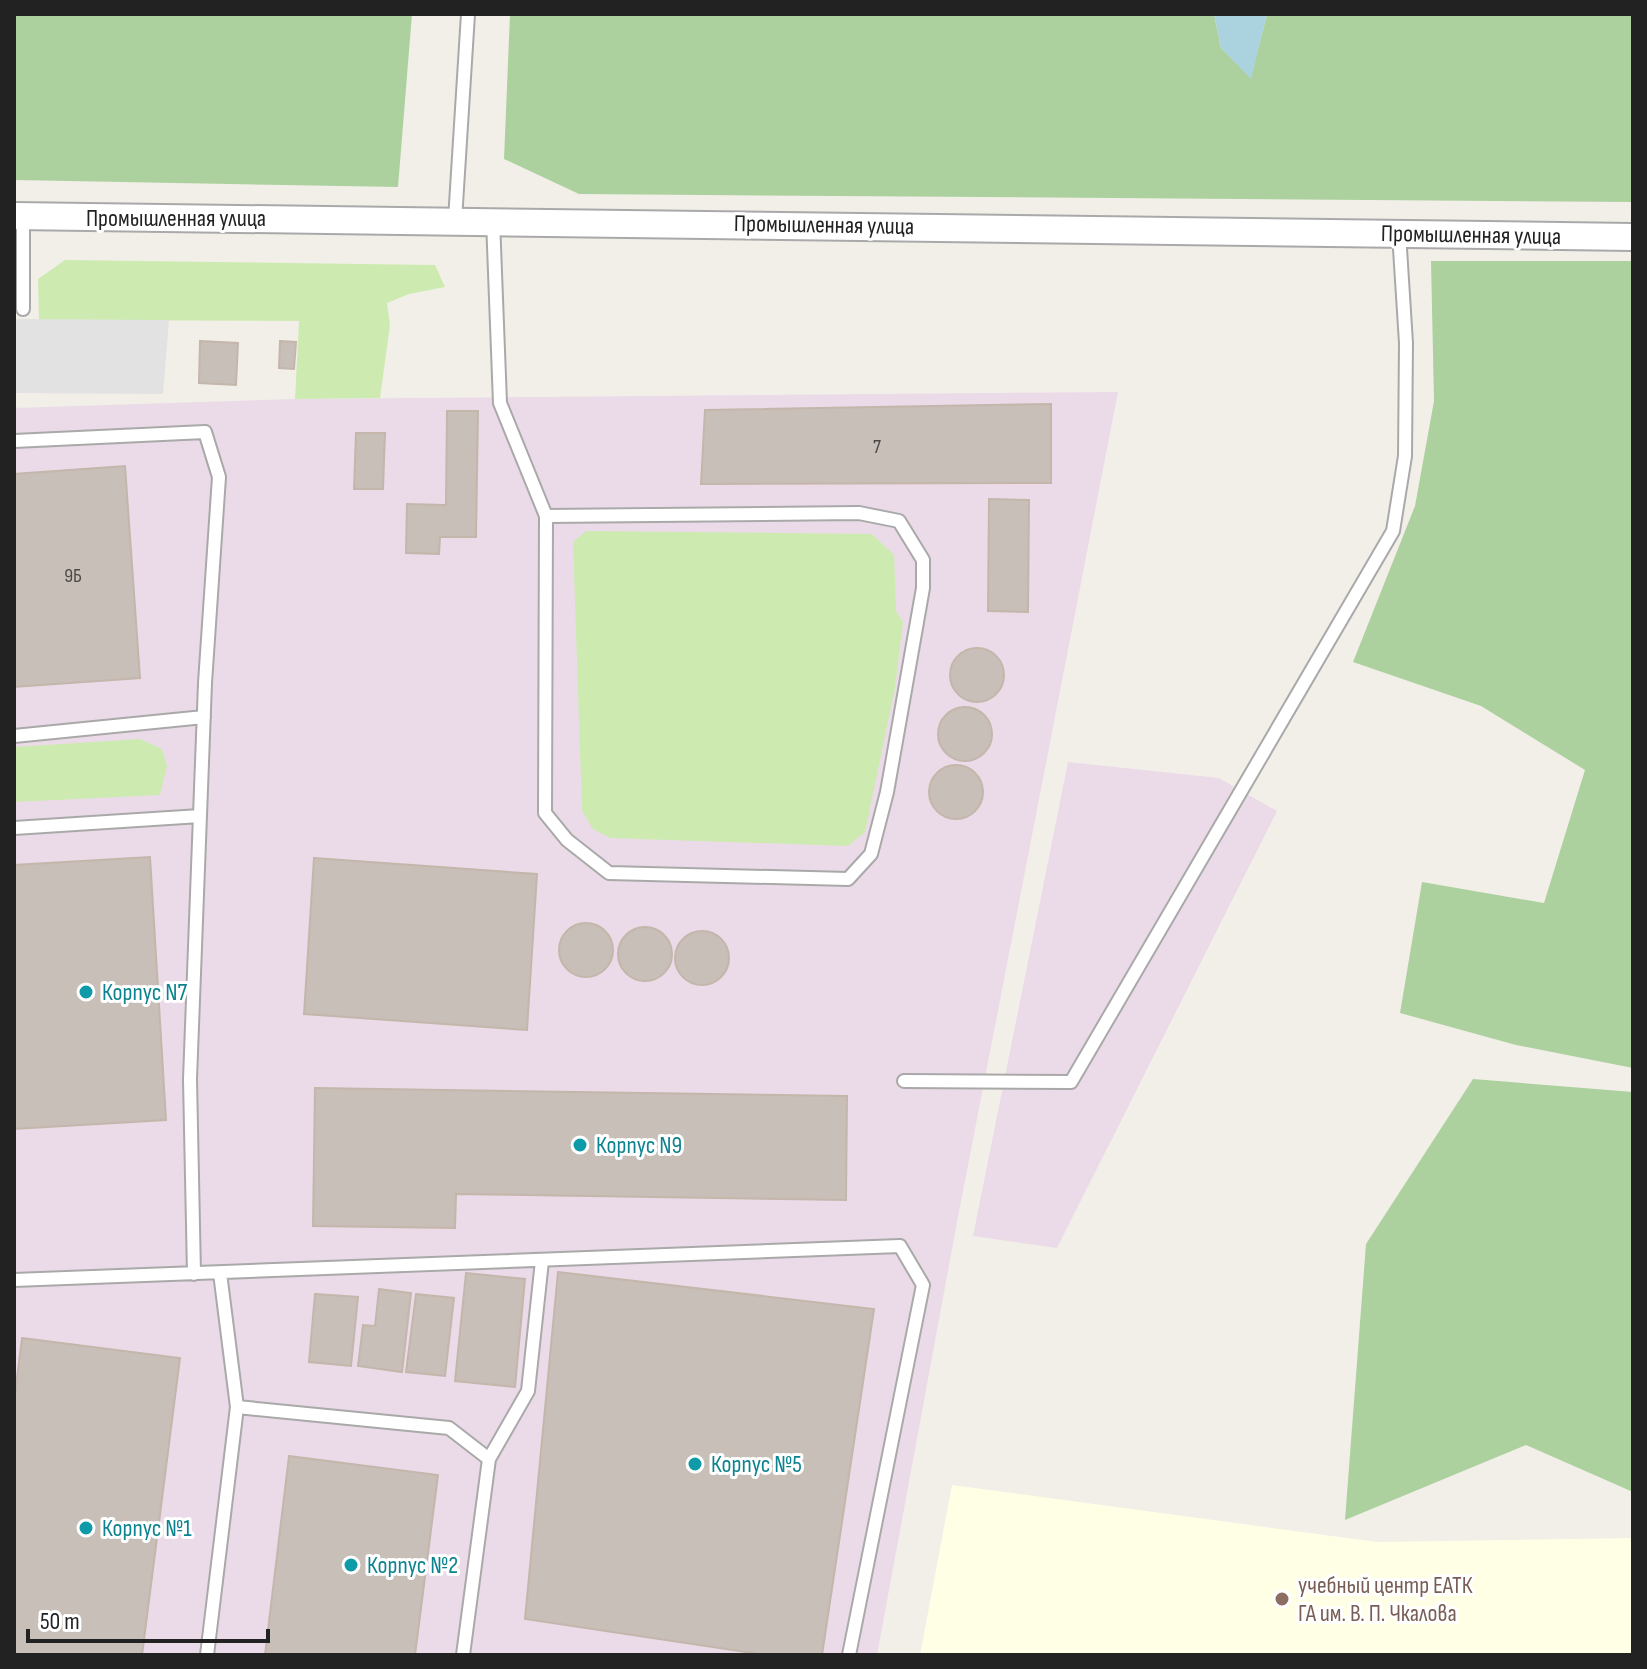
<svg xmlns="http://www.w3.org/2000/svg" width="1647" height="1669" viewBox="0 0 1647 1669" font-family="'Sofia Sans Condensed',sans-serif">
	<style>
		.industrial { fill: #ebdbe8 }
		.education { fill: #ffffe5 }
		.grass { fill: #cdebb0 }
		.forest { fill: #add19e }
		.parking { fill: #e2e2e2 }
		.water { fill: #aad3df }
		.building { fill: #c7bfb8; stroke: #c4b6ab; stroke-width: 2 }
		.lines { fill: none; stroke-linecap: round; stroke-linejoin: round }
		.lane-casing { stroke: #a9a9a9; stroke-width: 16 }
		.street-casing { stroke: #a9a9a9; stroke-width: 30 }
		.lane { stroke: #fff; stroke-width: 12 }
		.street { stroke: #fff; stroke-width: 26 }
		.culture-dot { fill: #0f9aa8; stroke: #fff; stroke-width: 3 }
		.education-dot { fill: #8d6e63; stroke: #fff; stroke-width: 3 }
		.labels { text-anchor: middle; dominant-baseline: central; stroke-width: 6; stroke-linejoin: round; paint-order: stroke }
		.number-label { font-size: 20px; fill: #4b4948 }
		.street-label { font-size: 24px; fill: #222; stroke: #fff }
		.culture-label { font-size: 24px; fill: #0d838f; stroke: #fff; text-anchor: start }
		.education-label { font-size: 24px; fill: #785e54; stroke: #fff; text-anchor: start }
	</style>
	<rect width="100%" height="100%" fill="#f2efe9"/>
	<!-- industrial -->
	<path class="industrial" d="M1118 392 957 1222 877 1655H14V408L295 399Z
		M1068 762 1219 778 1277 811 1057 1248 973 1236Z"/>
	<!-- education -->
	<path class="education" d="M952 1485 1377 1542 1633 1538V1655H920Z"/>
	<!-- grass -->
	<path class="grass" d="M65 260 435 265 445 287 409 294 387 303 390 325 380 398 295 399 299 321 39 320 38 279Z
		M586 531 872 534 894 555 896 611 903 622 895 688 865 832 848 846 610 838 593 829 582 811 573 542Z
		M140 739 162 749 167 766 160 795 14 802V747Z"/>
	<!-- forest -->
	<path class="forest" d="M14 14H412L398 187 14 180Z
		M510 14H1214L1221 48 1251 77 1267 14H1633V202L579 194 504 159Z
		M1431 261H1633V1068L1516 1045 1400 1013 1422 882 1544 903 1585 770 1481 706 1353 662 1415 506 1434 401Z
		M1473 1079 1633 1092V1492L1526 1445 1345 1520 1366 1244Z"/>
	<!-- parking -->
	<path class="parking" d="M14 319 169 320 163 394 14 393Z"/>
	<!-- water -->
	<path class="water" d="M1214 14H1267L1251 79 1221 48Z"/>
	<!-- building -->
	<path class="building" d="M200 341 238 343 236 385 199 383Z
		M280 341 296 342 294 369 279 368Z
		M1051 404V483L701 484 705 410Z
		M447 411H478L476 537H440L439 554 406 553 407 504 446 505Z
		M356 433H385L383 489H354Z
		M125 466 140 678 14 687V474Z
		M989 499 1029 500 1028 612 988 611Z
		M950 675a27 27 0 1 1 54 0a27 27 0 1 1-54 0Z
		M938 734a27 27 0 1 1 54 0a27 27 0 1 1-54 0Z
		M929 792a27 27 0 1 1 54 0a27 27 0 1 1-54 0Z
		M150 857 166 1120 14 1129V865Z
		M314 858 537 874 527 1030 304 1014Z
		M559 950a27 27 0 1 1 54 0a27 27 0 1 1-54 0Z
		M618 954a27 27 0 1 1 54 0a27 27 0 1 1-54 0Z
		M675 958a27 27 0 1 1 54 0a27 27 0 1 1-54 0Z
		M315 1088 847 1096 846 1200 456 1194 455 1228 313 1226Z
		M558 1272 874 1309 822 1655H765L525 1619Z
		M466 1273 525 1279 515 1387 455 1381Z
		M379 1289 411 1293 402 1372 358 1366 363 1325 375 1326Z
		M315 1294 358 1297 351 1366 309 1362Z
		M416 1294 454 1298 445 1376 406 1372Z
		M22 1338 180 1358 142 1655H14V1402Z
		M289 1456 438 1475 415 1655H265Z"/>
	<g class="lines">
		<defs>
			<path id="lane" d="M455 220 468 14
				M493 220 500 403 546 516 545 813 567 840 609 873 848 879 871 854 887 792 923 588V560L899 521 859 513 546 516
				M23 309V216
				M14 441 205 432 219 477 205 683 190 1079 194 1274
				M14 736 204 717
				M14 828 200 816
				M904 1081 1071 1082 1393 531 1405 456 1406 343 1399 233
				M14 1280 900 1246 923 1285 849 1655
				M237 1407 449 1428 489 1459 463 1655
				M489 1459 528 1391 542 1261
				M207 1655 237 1407 220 1273"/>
			<path id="street" d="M14 216 1633 237"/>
		</defs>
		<!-- lane casing -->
		<use href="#lane" class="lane-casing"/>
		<!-- street casing -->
		<use href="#street" class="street-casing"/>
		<!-- lane -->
		<use href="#lane" class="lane"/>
		<!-- street -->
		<use href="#street" class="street"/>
	</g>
	<!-- markers -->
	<g class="culture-dot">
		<circle cx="86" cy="992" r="8"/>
		<circle cx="580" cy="1145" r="8"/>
		<circle cx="695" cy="1464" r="8"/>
		<circle cx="86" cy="1528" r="8"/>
		<circle cx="351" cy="1565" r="8"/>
	</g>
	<circle class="education-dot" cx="1282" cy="1599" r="8"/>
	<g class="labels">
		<!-- number labels -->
		<g class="number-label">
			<text x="877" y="447">7</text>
			<text x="73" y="576">9Б</text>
		</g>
		<!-- street labels -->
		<g class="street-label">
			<text x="176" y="218">Промышленная улица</text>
			<text transform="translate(824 225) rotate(1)">Промышленная улица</text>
			<text transform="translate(1471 235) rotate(1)">Промышленная улица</text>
		</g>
		<!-- culture labels -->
		<g class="culture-label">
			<text x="102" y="992">Корпус N7</text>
			<text x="596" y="1145">Корпус N9</text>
			<text x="711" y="1464">Корпус №5</text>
			<text x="102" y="1528">Корпус №1</text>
			<text x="367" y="1565">Корпус №2</text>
		</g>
		<!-- education labels -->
		<g class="education-label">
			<text x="1298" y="1585">учебный центр ЕАТК<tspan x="1298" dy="28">ГА им. В. П. Чкалова</tspan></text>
		</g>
	</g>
	<!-- border -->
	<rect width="1647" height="1669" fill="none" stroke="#222222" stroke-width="32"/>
	<!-- scale -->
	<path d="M28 1629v12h240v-12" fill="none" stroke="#222222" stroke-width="4"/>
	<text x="40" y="1629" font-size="24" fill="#222222" stroke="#ffffff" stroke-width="6" paint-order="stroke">50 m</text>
</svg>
